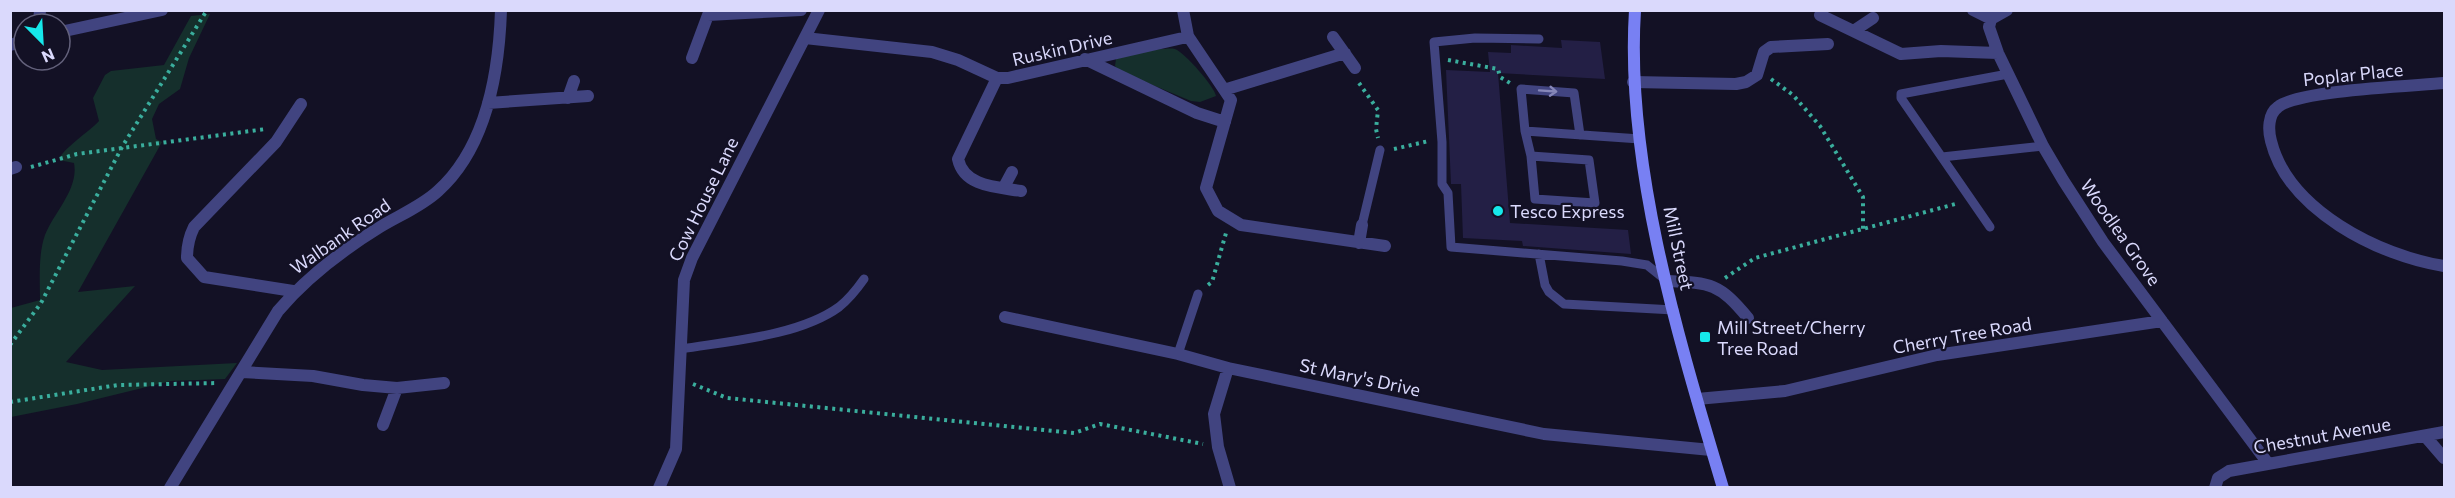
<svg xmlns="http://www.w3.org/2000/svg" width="2455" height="498" viewBox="0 0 2455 498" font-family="Commissioner,sans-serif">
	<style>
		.green { fill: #152f2c }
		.building { fill: #231f45 }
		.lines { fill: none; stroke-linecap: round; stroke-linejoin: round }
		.path { stroke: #3aae9d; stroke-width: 4; stroke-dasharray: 3 4.5; stroke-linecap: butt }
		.lane { stroke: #414480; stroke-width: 9 }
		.street { stroke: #414480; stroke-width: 12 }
		.secondary { stroke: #7880f3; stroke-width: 12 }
		.oneway { stroke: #8687b8 }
		.poi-dot { fill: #16e8eb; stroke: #131125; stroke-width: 2 }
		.labels { text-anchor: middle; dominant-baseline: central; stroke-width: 4.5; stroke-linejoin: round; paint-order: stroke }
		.street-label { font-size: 18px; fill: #dad9fc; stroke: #131125 }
		.poi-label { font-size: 18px; fill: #dad9fc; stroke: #131125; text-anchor: start }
	</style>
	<rect width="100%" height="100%" fill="#131125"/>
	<!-- green -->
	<path class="green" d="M210 14 189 58 180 89 159 104 152 119 156 139 162 142 78 292 135 286 66 362 102 370 237 363 225 379 171 381 77 404 11 417V308L40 300C40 280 38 255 45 235 54 212 79 189 74 163L59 160C61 150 90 131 99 121L93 98 105 75 111 71 164 65 191 16Z
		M1161 49C1165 49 1171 48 1175 49 1185 53 1215 87 1216 96L1200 102 1191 101 1119 71 1115 66 1116 59 1122 55Z"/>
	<!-- building -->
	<path class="building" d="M1561 40 1600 42 1605 79 1498 73 1510 223 1628 230 1631 254 1523 246 1522 241 1463 238 1461 184H1451L1446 70 1490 72 1488 52 1511 53V45L1562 48Z"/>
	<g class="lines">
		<!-- path -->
		<path class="path" d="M1448 60 1498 69 1500 77 1510 83
			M1771 79 1793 95 1820 126 1863 197V229
			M1359 83 1378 110 1376 129 1378 138
			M1394 149 1429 141
			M31 167 77 154 266 129
			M1725 278 1755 258 1959 203
			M1208 285 1212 282 1226 233
			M10 345 41 303 122 147 207 10
			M693 384 727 398 1074 433 1100 424 1203 444
			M10 402 118 385 218 383"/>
		<!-- lane -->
		<path class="lane" d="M1539 39 1475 38 1434 42 1442 142V184L1448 193 1451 247 1622 261 1647 265 1667 281
			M1525 131 1521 89 1574 93 1580 135
			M1531 156 1589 160 1595 203 1535 199Z
			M1531 156 1525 131 1640 139
			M1942 157 2043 146
			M1362 225 1380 150
			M1990 227 1901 98V94L2008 74
			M1539 254 1545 285 1549 292 1564 304 1674 310
			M681 349C729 341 799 336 839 307 849 299 857 289 864 279
			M1178 354 1198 294"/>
		<!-- street -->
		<path class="street" d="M1183 10 1188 36 1231 100 1206 188 1218 211 1241 225 1385 246
			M1973 10 1991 19
			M2007 10 1991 19 1989 27 1998 53 2043 146 2063 180 2103 242 2267 462
			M1820 15 1901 54 1941 51 1998 53
			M39 24 40 10
			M1855 30 1873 18
			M60 32 162 10
			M1333 37 1355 68
			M805 38 932 52 958 60 997 78H1008L1187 37
			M10 45 24 41
			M692 58 708 15 801 10
			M1085 59 1197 113 1225 122
			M997 78 958 159C964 187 997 187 1021 191
			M1633 82 1736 84 1746 82 1757 75 1764 52 1771 47 1828 44
			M2444 83C2412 86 2298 90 2278 107 2268 114 2268 130 2271 141 2288 210 2379 256 2444 266
			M1227 89 1345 53
			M568 98 574 81
			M488 103 588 96
			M10 169 16 167
			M1004 187 1012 172
			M1359 243 1362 225
			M1667 281C1711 283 1719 283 1748 318
			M293 291 204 277 187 258C187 247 189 237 194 227L276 142 301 104
			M1005 317 1178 354 1228 368 1544 434 1711 450
			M1228 368 1214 414 1218 447 1230 488
			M242 372 313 376 363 385 397 388 444 383
			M1697 399 1785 391 1937 355 2162 321
			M383 425 397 388
			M2425 436 2444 458
			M170 488 278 311C307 277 341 251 380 227 398 216 422 206 438 191 487 147 499 72 501 10
			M659 488 676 449 684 280 692 258 819 10
			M2215 488 2218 478 2229 471 2444 432"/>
		<!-- secondary -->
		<path class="secondary" d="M1635 10C1625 165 1679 340 1723 488"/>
	</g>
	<!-- one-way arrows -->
	<defs><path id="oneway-shaft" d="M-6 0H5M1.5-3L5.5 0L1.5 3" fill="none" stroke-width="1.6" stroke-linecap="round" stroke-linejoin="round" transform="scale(1.5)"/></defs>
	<use class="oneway" href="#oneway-shaft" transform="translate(1548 91) rotate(4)"/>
	<!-- markers -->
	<g class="poi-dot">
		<circle cx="1498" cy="211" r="6"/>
		<rect x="1699" y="331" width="12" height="12" rx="3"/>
	</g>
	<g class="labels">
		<!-- street labels -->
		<g class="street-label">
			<text transform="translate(1062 48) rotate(-13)">Ruskin Drive</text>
			<text transform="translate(2353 74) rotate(-6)">Poplar Place</text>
			<text transform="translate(703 199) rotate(-64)">Cow House Lane</text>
			<text transform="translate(2121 232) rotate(55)">Woodlea Grove</text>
			<text transform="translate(340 236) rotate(-35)">Walbank Road</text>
			<text transform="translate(1679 248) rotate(78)">Mill Street</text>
			<text transform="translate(1962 335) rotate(-10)">Cherry Tree Road</text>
			<text transform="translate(1360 377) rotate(12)">St Mary's Drive</text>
			<text transform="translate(2322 435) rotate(-10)">Chestnut Avenue</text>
		</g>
		<!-- poi labels -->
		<g class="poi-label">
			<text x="1510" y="211">Tesco Express</text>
			<text x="1717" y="327">Mill Street/Cherry<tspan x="1717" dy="21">Tree Road</tspan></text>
		</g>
	</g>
	<!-- border -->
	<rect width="2455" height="498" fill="none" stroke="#dad9fc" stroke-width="24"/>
	<!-- north arrow -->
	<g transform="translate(42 42) rotate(156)"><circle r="28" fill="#131125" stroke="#63617b" stroke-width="1.5"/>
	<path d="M0-4.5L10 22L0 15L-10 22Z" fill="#16e8eb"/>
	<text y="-9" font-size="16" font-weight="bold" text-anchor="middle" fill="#dad9fc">N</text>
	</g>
</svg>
